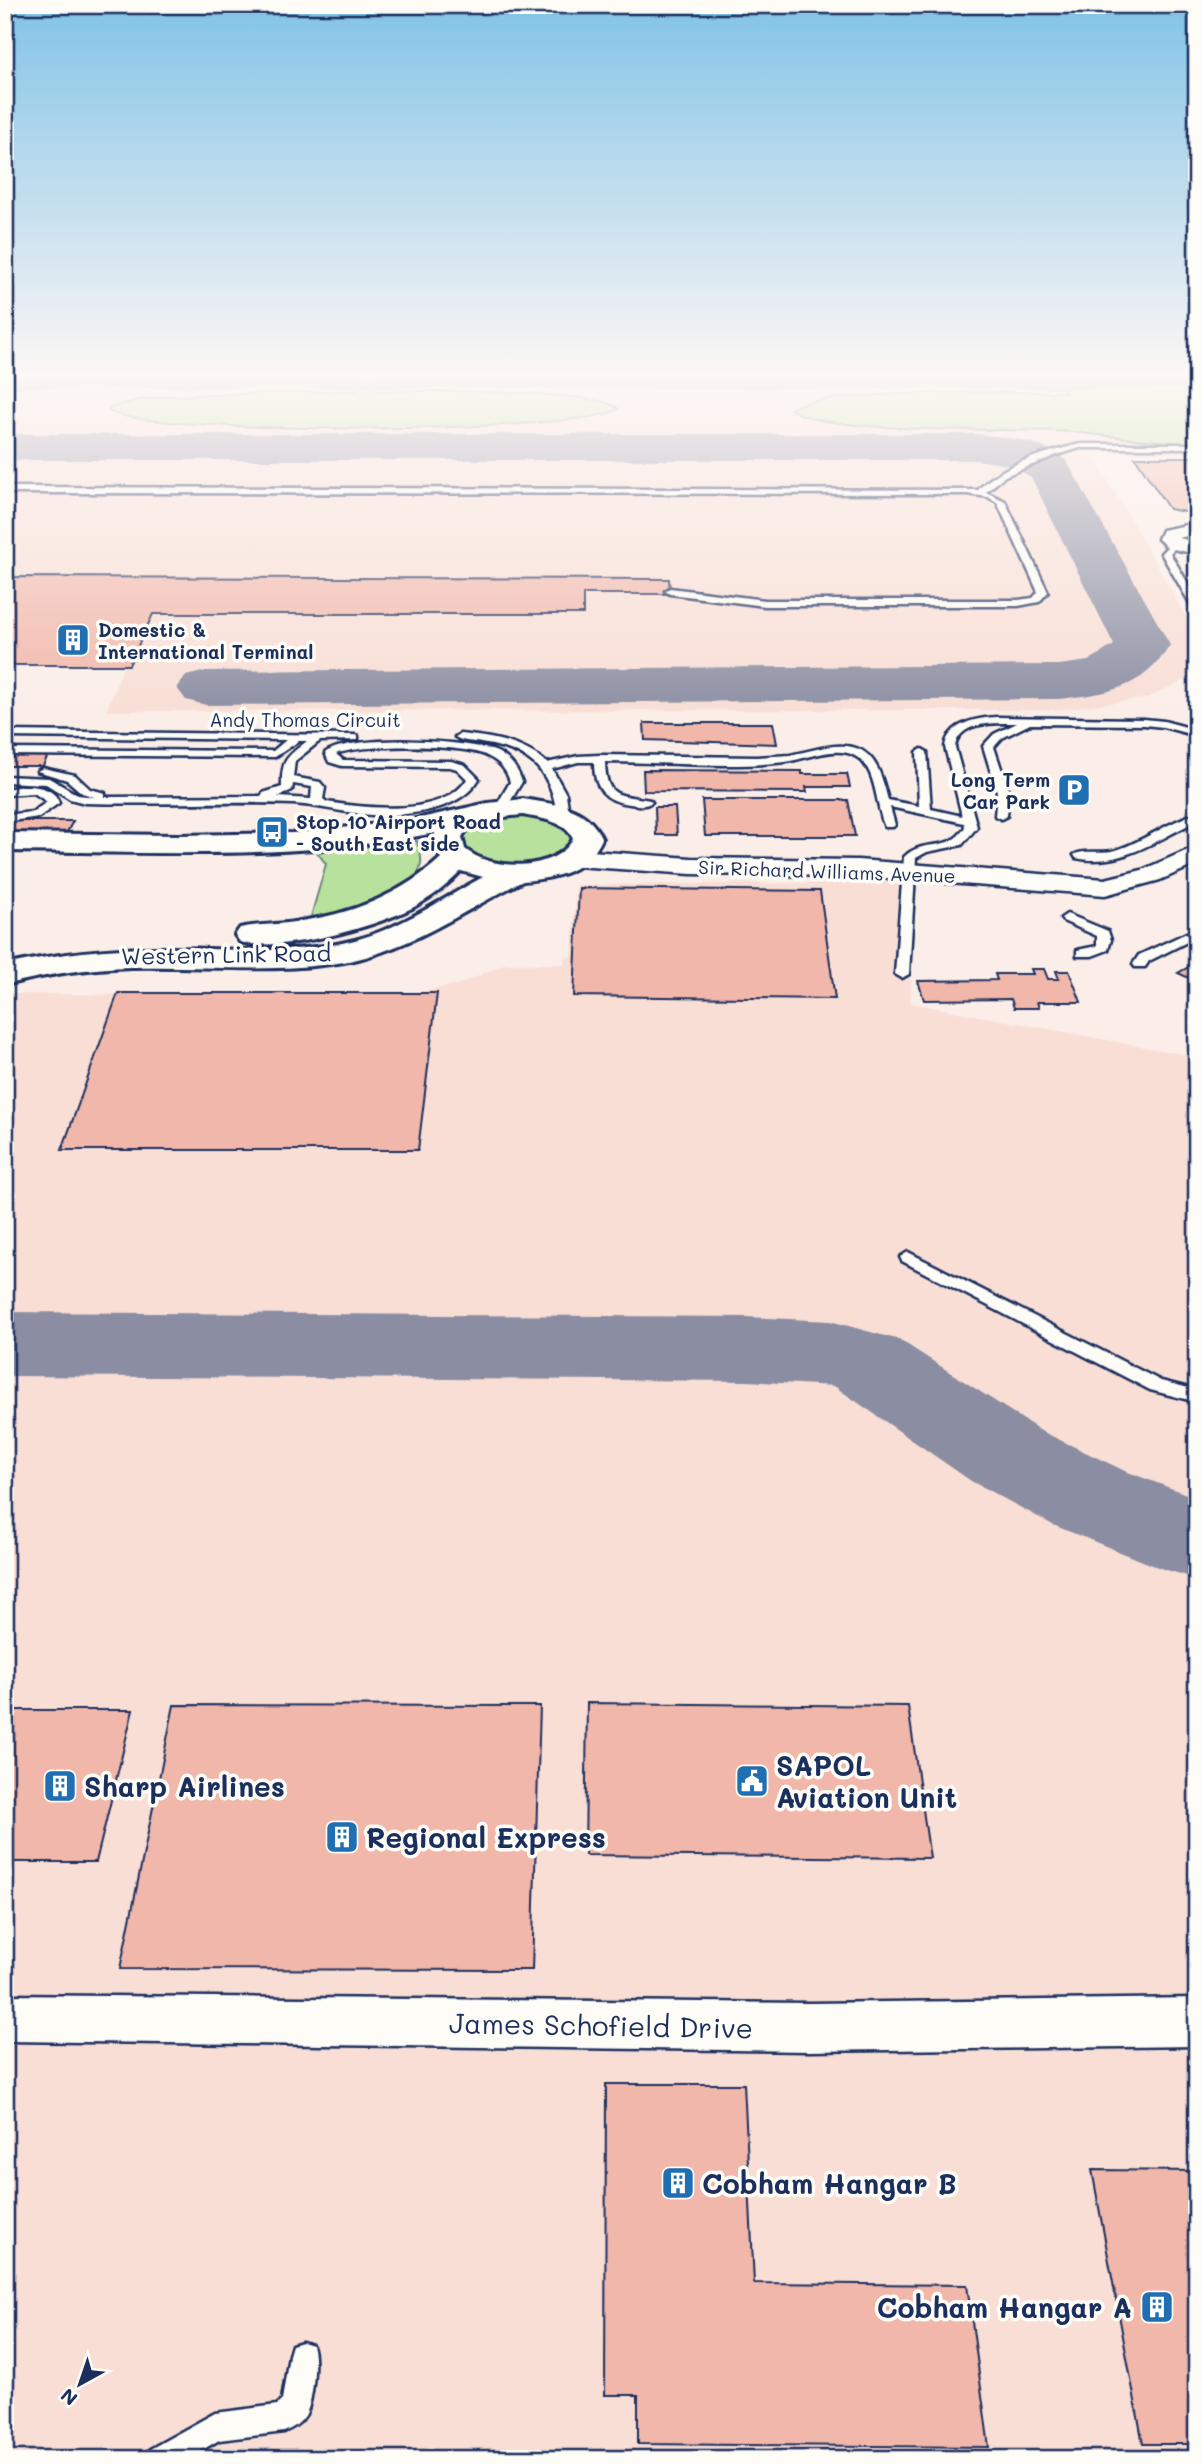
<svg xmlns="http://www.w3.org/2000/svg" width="1202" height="2464" viewBox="0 0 1202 2464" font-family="Mali,sans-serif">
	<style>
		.built { fill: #f8ded5 }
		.green { fill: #b8e19e; stroke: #6a887e; stroke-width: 2 }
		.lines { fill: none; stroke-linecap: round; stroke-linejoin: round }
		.taxiway { fill: #8b8ea3; fill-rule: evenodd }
		.building { fill: #f1b7aa; stroke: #1b2f5e; stroke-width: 2 }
		.lane-casing { stroke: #1b2f5e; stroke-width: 5 }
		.street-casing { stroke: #1b2f5e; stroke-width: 5 }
		.secondary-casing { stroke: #1b2f5e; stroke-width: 6 }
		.lane { fill: #fdfcf7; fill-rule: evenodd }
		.street { fill: #fdfcf7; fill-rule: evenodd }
		.secondary { fill: #fdfcf7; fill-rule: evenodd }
		.labels { text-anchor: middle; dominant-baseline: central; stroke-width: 7; stroke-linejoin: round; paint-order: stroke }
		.far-poi-label { font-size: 19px; font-weight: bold; fill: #1b2f5e; stroke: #fdfcf7; text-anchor: start }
		.far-street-label { font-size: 19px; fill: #1b2f5e; stroke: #fdfcf7 }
		.street-label { font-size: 23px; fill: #1b2f5e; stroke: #fdfcf7 }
		.near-poi-label { font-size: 28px; font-weight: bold; fill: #1b2f5e; stroke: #fdfcf7; text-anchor: start }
		.near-street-label { font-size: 28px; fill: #1b2f5e; stroke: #fdfcf7 }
	</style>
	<rect width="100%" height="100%" fill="#fbeee8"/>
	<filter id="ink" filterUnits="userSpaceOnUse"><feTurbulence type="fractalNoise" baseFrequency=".0143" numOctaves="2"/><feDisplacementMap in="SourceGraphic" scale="14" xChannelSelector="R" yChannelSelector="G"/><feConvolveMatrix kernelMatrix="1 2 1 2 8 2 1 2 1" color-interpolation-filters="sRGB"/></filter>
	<g filter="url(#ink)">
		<!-- built -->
		<path class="built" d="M5 375H1197V453H1092L1197 635V670L1190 678 1147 698 1057 710 106 711 124 666H5Z
			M908 882 911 1003 1197 1057V2459H5V996L11 994 417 996 428 990 460 984 504 964H564L565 957 572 956 576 885Z"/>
		<!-- green -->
		<path class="green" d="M1062 386H1197V443C1148 443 1105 434 1058 431 1009 428 821 435 791 409 813 389 1024 392 1065 392Z
			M342 391C383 391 598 387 618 409 583 434 147 435 109 411V408L133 401 170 396Z
			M533 815C542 818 556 820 563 826 601 855 492 888 462 843L463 835C481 813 507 815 533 815Z
			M417 841C419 848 422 856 421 863 418 898 338 915 310 920L326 864 317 852Z"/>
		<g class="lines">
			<!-- taxiway -->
			<path class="taxiway" d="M5 375H1197V389L5 388Z
				M5 434H976C1007 437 1041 440 1066 460L1170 645C1143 690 1107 693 1059 699L206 705 186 700 177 688 186 676 206 671 1059 665 1088 661 1114 645 1031 477 1009 465 976 460H5Z
				M5 1312 747 1317 830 1321 900 1340 1041 1431 1125 1471 1197 1498V1579L1160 1568 1053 1525 971 1481 834 1386 747 1381 5 1376Z"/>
		</g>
		<!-- building -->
		<path class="building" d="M1135 457H1197V514L1169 509Z
			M5 577 669 579 670 594H583V614H153L129 665H5Z
			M644 723H773L777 744 645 740Z
			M5 755H48L43 766H5Z
			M643 770 802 771V774H847L850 787H806L807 792 644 791Z
			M702 800H848L855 836H705Z
			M655 807H675L677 835H656Z
			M5 821H73L66 834H5Z
			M579 888 820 891 835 999 574 996Z
			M1194 964 1197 965 1195 981 1178 973Z
			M1031 969H1044L1048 979H1059L1056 971H1069L1081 1002H1037L1039 1008H1014L1011 999 924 1000 918 981 997 980 995 974H1033Z
			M118 993H437L418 1150H62Z
			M587 1703 908 1706 930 1858 585 1855Z
			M174 1705 540 1706 532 1970 120 1969Z
			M5 1710H133L96 1862H5Z
			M606 2084H744L754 2283 967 2285 989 2447 638 2444V2395H605Z
			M1092 2170 1197 2171V2444H1143Z"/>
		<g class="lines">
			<defs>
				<path id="lane" d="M1080 444H1197V448H1080L1057 455 1005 476 986 492 1005 501 1048 592 1039 602 1018 606H765L670 594 665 591 670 588 765 600H1018L1033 598 1038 592 997 502 988 497 967 494 5 493V487L978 490C1003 463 1045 453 1080 444Z
					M1172 542 1179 544 1170 553 1197 599V610L1192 607 1161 553Z
					M997 717 1144 719 1164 721 1197 730V736L1163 727 1144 725 1030 724 1002 738 994 747 1009 792 1007 816 1001 819 995 816 997 792 983 746 994 734 1017 723C998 723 959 720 955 747L977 827 962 845 927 852 916 858 909 974 902 978 895 974 904 857C924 837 949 854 965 827L964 823 890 807 895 825 893 827H885C875 807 878 768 855 756 836 745 806 759 786 762 727 769 665 762 605 762 606 800 620 794 650 800L652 802C645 807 638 805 630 804 604 801 594 788 594 762H578L552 769 566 794 569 814 563 817 557 814C550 767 527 750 481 743 472 741 462 742 455 737L460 734C492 737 522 742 547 763L578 756 599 755 757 757C768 756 779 756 790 755 813 751 849 736 869 756 880 767 884 785 888 800L919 806 917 752 922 749 927 752 931 809 962 816 945 747C948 723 977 718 997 717Z
					M5 731 354 735 358 736V740L320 741 295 761 293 777 320 782 325 788 323 799 327 802C364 808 443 818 467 779L457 769 450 767 342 766 329 762 325 753C348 734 472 739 499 753 511 760 518 769 522 782L505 810 501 811 495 808 510 782C506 768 498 761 485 755 458 744 363 744 336 754L343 760 451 761 465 765 479 779C462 807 424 813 394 815 360 818 327 806 293 804 224 801 154 805 85 803L70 799 46 784 5 782V776L49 778 78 795 95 797 82 793 67 780 37 771 43 768 75 775 90 789 105 793V797L262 796 263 793 282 787C281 759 287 757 307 741H299L275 757 5 755V749L273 751 286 740 5 737ZM293 784 312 787 311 799 278 797 292 790Z
					M24 786C37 786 55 788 59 803L39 817 5 822V815L32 812 47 802 34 793 5 795V789Z
					M1197 813V821C1158 839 1120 868 1076 858L1074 855C1081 849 1104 854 1116 850 1145 841 1169 821 1197 813Z
					M1067 914 1108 931 1111 940 1108 950 1092 956H1077V950L1097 946V936L1063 921 1061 918Z
					M1193 930 1197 931V937L1149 961 1145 967H1135L1133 964 1139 955Z
					M908 1252 1161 1381 1197 1390V1402L1150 1390 902 1261 900 1257Z
					M302 2342 312 2345C317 2359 313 2400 306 2414 301 2423 293 2428 284 2432L219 2440 187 2459H146L150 2449 215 2413 277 2405 282 2400 289 2355 292 2345Z"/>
				<path id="street" d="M1197 523V534L1178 538 1197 542V554L1168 548 1158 539 1162 530Z
					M1197 846V864L1160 880 1105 895 858 876 691 874 576 866 567 863 563 858 567 853 576 850 691 858 858 860 1105 879 1142 870Z
					M5 1995 809 2003 1197 1998V2046L809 2051 5 2041Z"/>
				<path id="secondary" d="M523 799C556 805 587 805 602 839 586 872 558 878 523 881 464 910 410 950 344 962 274 974 202 965 131 967 88 968 47 974 5 985V965C62 952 116 947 174 948 233 949 297 955 355 940 401 928 442 899 483 877L461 871C447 886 432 897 414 907 374 927 284 953 240 942L235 935 240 928C258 924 276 925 294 922 349 915 400 896 441 858L435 849V833C294 861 148 852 5 851V833L178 835 293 833 407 821 488 803ZM523 815C541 819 565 820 573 839 555 872 491 871 465 849L462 837C472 818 503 817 523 815Z"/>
			</defs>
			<!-- lane casing -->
			<use href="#lane" class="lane-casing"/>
			<!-- street casing -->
			<use href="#street" class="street-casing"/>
			<!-- secondary casing -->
			<use href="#secondary" class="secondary-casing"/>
			<!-- lane -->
			<use href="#lane" class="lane"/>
			<!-- street -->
			<use href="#street" class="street"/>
			<!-- secondary -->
			<use href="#secondary" class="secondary"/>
		</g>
	</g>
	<!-- sky -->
	<linearGradient id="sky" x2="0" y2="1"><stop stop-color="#81c3e6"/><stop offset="0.52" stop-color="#fdf7f5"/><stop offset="1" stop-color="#fdf7f5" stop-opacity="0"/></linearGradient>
	<rect width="1202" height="719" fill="url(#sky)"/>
	<!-- icons -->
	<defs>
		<symbol id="building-square" viewBox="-11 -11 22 22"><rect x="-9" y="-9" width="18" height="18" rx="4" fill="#1f6fb2" stroke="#fdfcf7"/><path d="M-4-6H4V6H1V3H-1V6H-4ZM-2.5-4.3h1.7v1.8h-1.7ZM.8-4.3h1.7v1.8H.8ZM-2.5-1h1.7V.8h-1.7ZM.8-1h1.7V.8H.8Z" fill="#fff"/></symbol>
		<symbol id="parking-square" viewBox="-11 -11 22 22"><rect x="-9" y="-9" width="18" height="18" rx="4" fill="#1f6fb2" stroke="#fdfcf7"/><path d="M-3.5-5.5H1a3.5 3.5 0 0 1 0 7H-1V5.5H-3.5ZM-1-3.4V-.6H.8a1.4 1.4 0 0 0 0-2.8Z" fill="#fff"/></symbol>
		<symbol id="bus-square" viewBox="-11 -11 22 22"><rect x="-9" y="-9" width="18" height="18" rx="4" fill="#1f6fb2" stroke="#fdfcf7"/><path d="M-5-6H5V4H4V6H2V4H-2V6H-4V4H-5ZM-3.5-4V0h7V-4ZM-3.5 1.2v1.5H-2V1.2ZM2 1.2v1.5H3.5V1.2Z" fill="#fff"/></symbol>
		<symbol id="civic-square" viewBox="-11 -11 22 22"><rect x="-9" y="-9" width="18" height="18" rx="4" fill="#1f6fb2" stroke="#fdfcf7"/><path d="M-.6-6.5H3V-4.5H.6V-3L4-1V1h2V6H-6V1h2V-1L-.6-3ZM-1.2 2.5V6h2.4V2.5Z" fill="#fff"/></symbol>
	</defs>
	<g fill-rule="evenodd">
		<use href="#building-square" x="54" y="621" width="38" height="38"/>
		<use href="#parking-square" x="1055" y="771" width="38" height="38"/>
		<use href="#bus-square" x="253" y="813" width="38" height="38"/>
		<use href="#civic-square" x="733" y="1762" width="38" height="38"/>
		<use href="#building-square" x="41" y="1767" width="38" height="38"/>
		<use href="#building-square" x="323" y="1818" width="38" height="38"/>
		<use href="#building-square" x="659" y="2164" width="38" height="38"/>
		<use href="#building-square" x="1138" y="2288" width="38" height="38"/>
	</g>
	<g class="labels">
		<!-- far-poi labels -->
		<g class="far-poi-label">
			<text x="98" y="629">Domestic &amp;<tspan x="98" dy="22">International Terminal</tspan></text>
			<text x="1050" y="779" text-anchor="end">Long Term<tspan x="1050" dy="22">Car Park</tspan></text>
			<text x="296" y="821">Stop 10 Airport Road<tspan x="296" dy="22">- South East side</tspan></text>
		</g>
		<!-- far-street labels -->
		<g class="far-street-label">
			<text x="305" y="719">Andy Thomas Circuit</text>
			<text transform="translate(827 871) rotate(2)">Sir Richard Williams Avenue</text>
		</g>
		<!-- street labels -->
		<g class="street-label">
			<text transform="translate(226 954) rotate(-1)">Western Link Road</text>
		</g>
		<!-- near-poi labels -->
		<g class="near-poi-label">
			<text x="776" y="1765">SAPOL<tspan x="776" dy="32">Aviation Unit</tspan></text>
			<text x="84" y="1786">Sharp Airlines</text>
			<text x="366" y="1837">Regional Express</text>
			<text x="702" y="2183">Cobham Hangar B</text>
			<text x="1132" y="2307" text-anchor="end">Cobham Hangar A</text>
		</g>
		<!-- near-street labels -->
		<g class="near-street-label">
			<text transform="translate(601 2025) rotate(1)">James Schofield Drive</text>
		</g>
	</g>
	<!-- margin -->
	<rect width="1202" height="2464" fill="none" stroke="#fdfcf7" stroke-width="28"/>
	<rect x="14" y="14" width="1174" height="2436" fill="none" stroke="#1b2f5e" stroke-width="2.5" filter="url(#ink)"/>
	<!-- north arrow -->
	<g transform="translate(80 2384) rotate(220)" stroke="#fdfcf7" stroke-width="5" paint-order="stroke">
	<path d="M0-5L12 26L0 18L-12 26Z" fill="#1b2f5e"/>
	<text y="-10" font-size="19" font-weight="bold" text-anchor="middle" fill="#1b2f5e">N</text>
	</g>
</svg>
